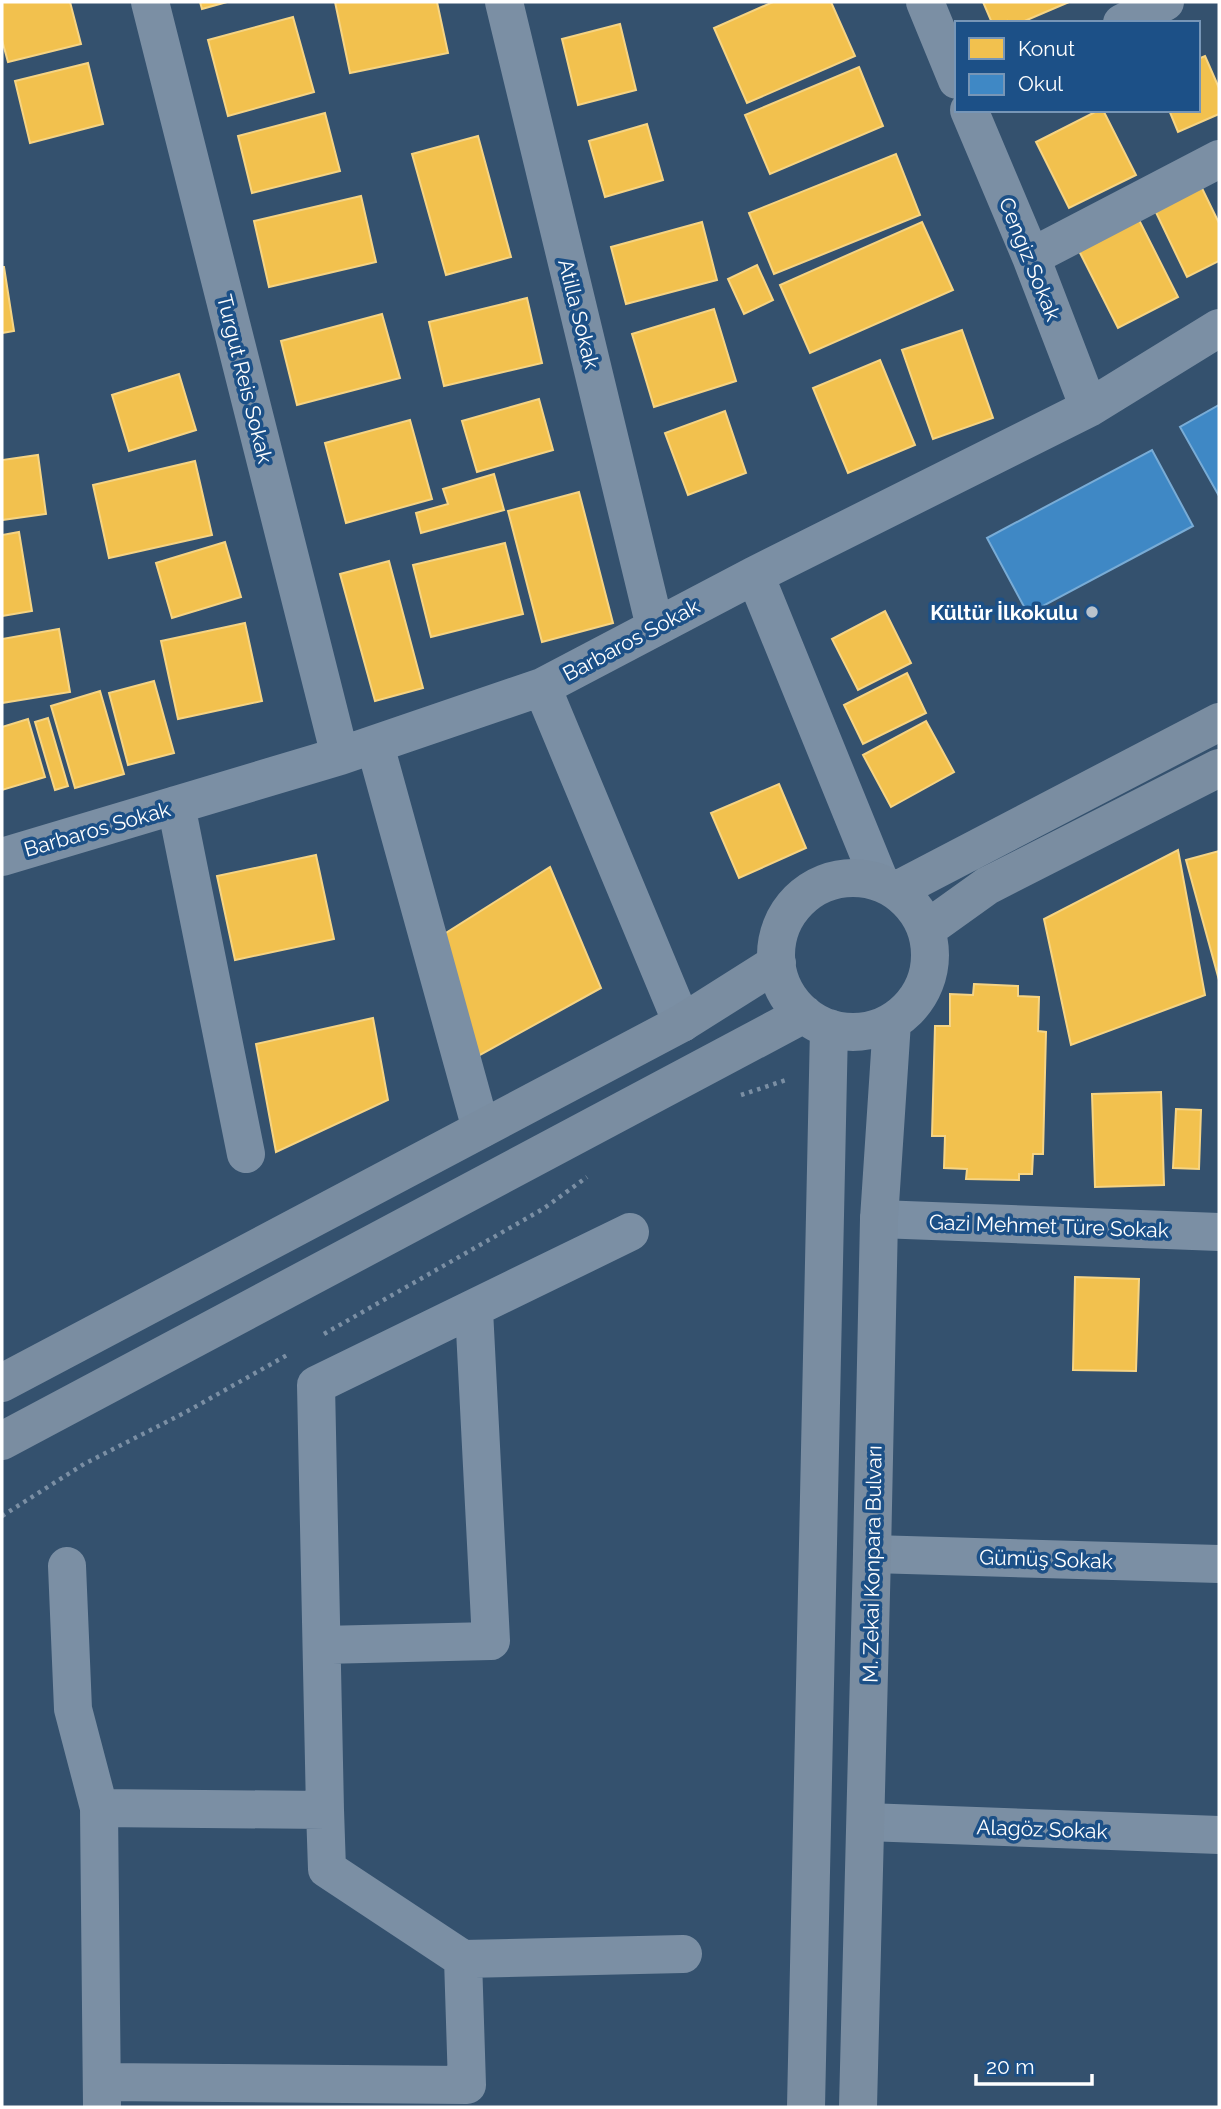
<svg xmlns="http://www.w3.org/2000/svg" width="1221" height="2109" viewBox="0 0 1221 2109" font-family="Raleway,sans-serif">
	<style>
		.homes { fill: #f2c14e; stroke: #f6d483; stroke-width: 2 }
		.schools { fill: #3f88c5; stroke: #79acd6; stroke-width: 2 }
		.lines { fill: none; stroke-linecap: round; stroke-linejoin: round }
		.path { stroke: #7b8fa4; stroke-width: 4.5; stroke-dasharray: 3.5 5; stroke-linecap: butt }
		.minor { stroke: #7b8fa4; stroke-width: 38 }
		.major { stroke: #7a8da1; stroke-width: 38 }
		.poi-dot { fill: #b8c2cc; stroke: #1c5087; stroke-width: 2.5 }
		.labels { text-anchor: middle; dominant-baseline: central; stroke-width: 7; stroke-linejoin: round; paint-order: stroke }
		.street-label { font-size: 21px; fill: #fff; stroke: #1c5087 }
		.poi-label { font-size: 21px; font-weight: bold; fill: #fff; stroke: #1c5087; text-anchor: end }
	</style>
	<rect width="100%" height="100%" fill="#34516e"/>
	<!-- homes -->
	<path class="homes" d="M2 2H70L81 44 8 62 2 40Z
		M200 2H227L202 9Z
		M335 2H437L448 53 350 73Z
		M773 2H831L855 56 747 103 714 28Z
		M983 2H1069L1020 23H1007V21L992 23Z
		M293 17 314 92 228 116 208 40Z
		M620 24 636 90 578 105 562 39Z
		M1205 56 1219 88V114L1178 132 1169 110H1198V59Z
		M88 63 103 124 30 143 15 81Z
		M859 67 883 126 770 174 745 115Z
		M1099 110H1103L1136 175 1069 208 1036 142Z
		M325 113 340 171 252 193 238 136Z
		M647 124 663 180 605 197 589 141Z
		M478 136 511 257 446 275 412 154Z
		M896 154 920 215 774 274 749 213Z
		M1198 180 1219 223V261L1187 277 1151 202Z
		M361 196 376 262 269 287 254 221Z
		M1135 212 1178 297 1118 328 1075 243Z
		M702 222 717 280 626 304 611 247Z
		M922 222 953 290 810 353 780 285Z
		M757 265 773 300 744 314 728 279Z
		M2 267H4L14 331 2 333Z
		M527 298 542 363 444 386 429 322Z
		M714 309 736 381 654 407 632 334Z
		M382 314 400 378 297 405 281 341Z
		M962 330 993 418 933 439 902 350Z
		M880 360 915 445 848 473 813 388Z
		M179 374 196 430 129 451 112 395Z
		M539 399 553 450 477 472 462 421Z
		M725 411 746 473 688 495 665 433Z
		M410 420 432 499 346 523 325 443Z
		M38 455 46 514 2 520V460Z
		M195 461 212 535 109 558 93 485Z
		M494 474 504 510 421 533 416 513 448 504 443 489Z
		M579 492 613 623 542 642 508 511Z
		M19 532 32 611 2 616V535Z
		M225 542 241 597 172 618 156 563Z
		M505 543 523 614 431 637 413 565Z
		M389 561 423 688 375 701 340 574Z
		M885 611 911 663 858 690 832 639Z
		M245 623 262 701 178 719 161 641Z
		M59 629 70 692 2 703V639Z
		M907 673 926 713 863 744 844 705Z
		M154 681 174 753 128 765 109 693Z
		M100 691 124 774 75 788 51 706Z
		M48 718 68 786 55 790 35 722Z
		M28 719 45 777 2 790V727Z
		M926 721 954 772 891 807 863 755Z
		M779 784 806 848 739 878 711 813Z
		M1178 850 1205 995 1071 1045 1044 919Z
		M1219 851V980L1186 860Z
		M316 855 334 939 235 960 217 876Z
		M550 867 601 988 469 1061 438 938Z
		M974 984 1018 986V996L1039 997 1038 1031 1046 1032 1043 1154H1033L1032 1174H1019V1180L966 1179 967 1169 944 1168 945 1136H932L935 1026H950V994L973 995Z
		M373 1018 388 1100 276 1152 256 1044Z
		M1161 1092 1164 1185 1095 1187 1092 1094Z
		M1176 1109 1201 1110 1199 1169 1173 1168Z
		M1075 1277 1139 1279 1136 1371 1073 1370Z"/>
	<!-- schools -->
	<path class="schools" d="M1219 405V496L1180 427Z
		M1152 450 1193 526 1028 614 987 538Z"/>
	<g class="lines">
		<!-- path -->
		<path class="path" d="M741 1095 789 1079
			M324 1334 543 1209 587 1177
			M2 1516 84 1464 186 1412 289 1354"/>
		<!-- minor -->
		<path class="minor" d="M150 2 340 756
			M504 2 655 627
			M925 2 957 80
			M1122 23 1165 2
			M969 110 1031 257 1089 408
			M1031 257 1219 159
			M755 575 880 882
			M542 687 682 1023
			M375 745 481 1129
			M176 805 246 1154
			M2 857 340 756 542 687 755 575 1089 408 1219 328
			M879 1219 1219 1232
			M872 1554 1219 1564
			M67 1566 73 1709 99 1808
			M322 1645 491 1641 474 1310
			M325 1810 327 1869 463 1959 683 1954
			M866 1822 1219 1835
			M102 2082 467 2085 463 1959
			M102 2107 99 1808 325 1810 316 1385 630 1232"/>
		<!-- major -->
		<path class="major" d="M776 955a77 77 0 1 1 154 0a77 77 0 1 1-154 0Z
			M897 890 1219 722
			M927 929 987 886 1219 768
			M2 1383 682 1023 777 963
			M2 1441 804 1014
			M806 2107 829 1028
			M858 2107 872 1554 879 1219 892 1022"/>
	</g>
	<!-- markers -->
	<circle class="poi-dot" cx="1092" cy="612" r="7"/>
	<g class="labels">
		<!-- street labels -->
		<g class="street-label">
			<text transform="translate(1030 259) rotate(68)">Cengiz Sokak</text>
			<text transform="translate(579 314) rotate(76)">Atilla Sokak</text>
			<text transform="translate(245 379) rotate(76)">Turgut Reis Sokak</text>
			<text transform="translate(631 640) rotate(-28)">Barbaros Sokak</text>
			<text transform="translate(97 829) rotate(-16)">Barbaros Sokak</text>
			<text transform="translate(1049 1226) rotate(2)">Gazi Mehmet Türe Sokak</text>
			<text transform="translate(1046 1559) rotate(2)">Gümüş Sokak</text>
			<text transform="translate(872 1564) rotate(-89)">M. Zekai Konpara Bulvarı</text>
			<text transform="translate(1042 1829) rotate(2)">Alagöz Sokak</text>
		</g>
		<!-- poi labels -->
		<g class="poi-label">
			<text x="1078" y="612">Kültür İlkokulu</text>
		</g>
	</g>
	<!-- border -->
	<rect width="1221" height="2109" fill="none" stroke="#ffffff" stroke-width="7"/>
	<!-- legend -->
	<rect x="955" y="21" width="245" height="91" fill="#1c5087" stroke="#7796b7" stroke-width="2"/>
	<rect x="969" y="38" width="35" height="21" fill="#f2c14e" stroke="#7796b7" stroke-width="2"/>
	<text x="1018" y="56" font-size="21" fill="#ffffff">Konut</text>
	<rect x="969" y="74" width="35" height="21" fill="#3f88c5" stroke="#7796b7" stroke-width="2"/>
	<text x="1018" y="91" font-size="21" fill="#ffffff">Okul</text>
	<!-- scale -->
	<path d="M976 2074v10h116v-10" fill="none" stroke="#ffffff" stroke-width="3.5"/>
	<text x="986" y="2074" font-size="21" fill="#ffffff" stroke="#1c5087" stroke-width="5" paint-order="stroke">20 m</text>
</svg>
